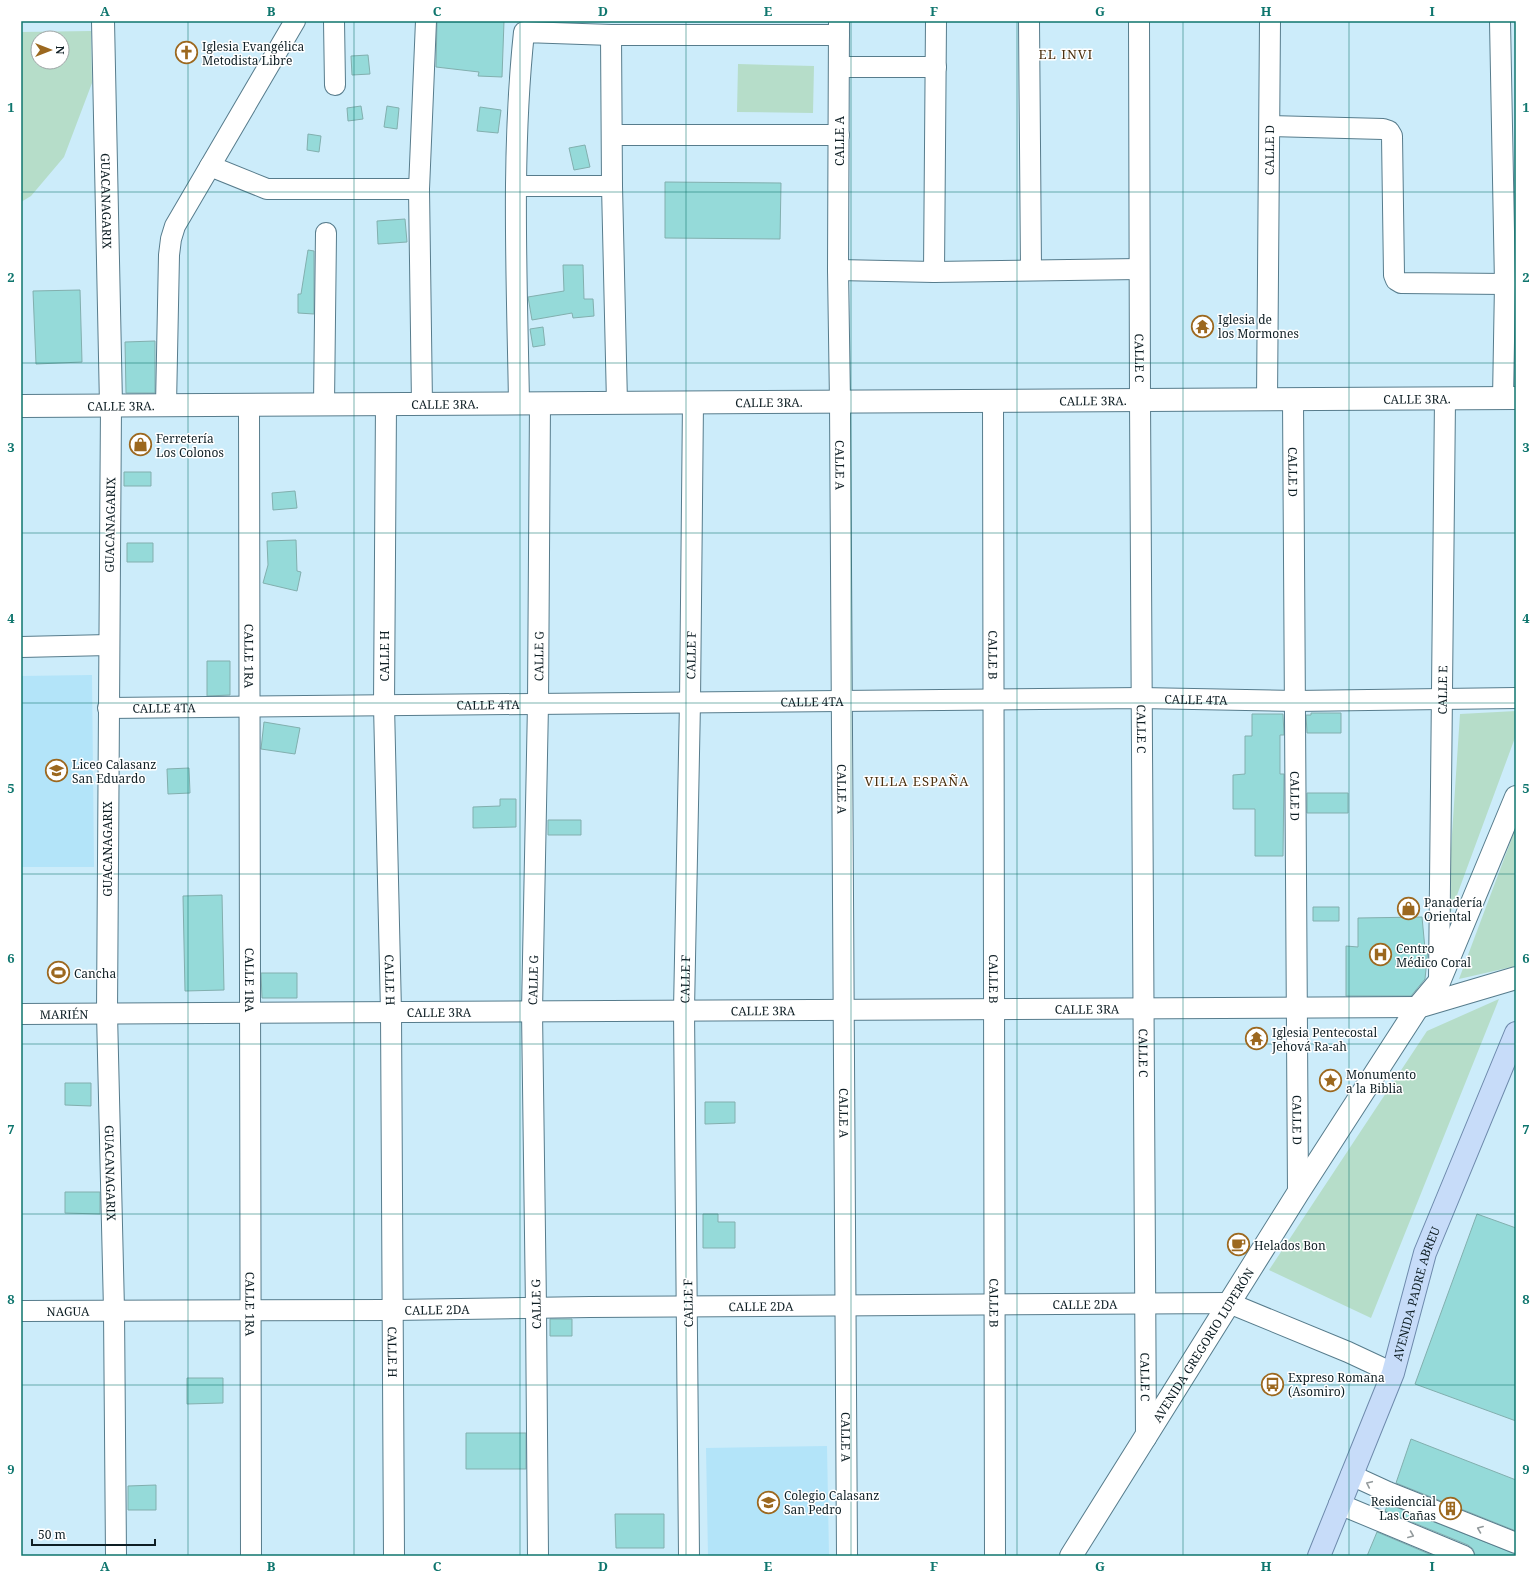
<svg xmlns="http://www.w3.org/2000/svg" width="1537" height="1577" viewBox="0 0 1537 1577" font-family="'Noto Serif',serif">
	<style>
		.built { fill: #b3e4f9 }
		.green { fill: #b6ddc9; fill-rule: evenodd }
		.building { fill: #95dad9; stroke: #82afae }
		.lines { fill: none; stroke-linecap: round; stroke-linejoin: round }
		.street-casing { stroke: #577c8c; stroke-width: 22 }
		.secondary-casing { stroke: #577c8c; stroke-width: 24 }
		.primary-casing { stroke: #6e8aac; stroke-width: 24 }
		.street { stroke: #fff; stroke-width: 20 }
		.secondary { stroke: #fff; stroke-width: 22 }
		.primary { stroke: #c7dcf9; stroke-width: 22 }
		.oneway { stroke: #939a9c }
		.grid { fill: none; stroke: #0f766e; stroke-width: 1; stroke-opacity: 0.55 }
		.labels { text-anchor: middle; dominant-baseline: central; stroke-width: 3; stroke-linejoin: round; paint-order: stroke }
		.poi-label { font-size: 12px; fill: #0e1e24; stroke: #fff; text-anchor: start }
		.street-label { font-size: 12px; fill: #0e1e24; stroke: #fff }
		.neighbourhood-label { font-size: 13px; letter-spacing: 1px; fill: #4b3110; stroke: #fff }
		.neatline { fill: none; stroke: #0f766e; stroke-width: 1.5 }
		.grid-label { font-size: 13px; text-anchor: middle; font-weight: bold; fill: #0f766e }
	</style>
	<rect width="100%" height="100%" fill="#ccecfa"/>
	<!-- built -->
	<path class="built" d="M92 675 94 867H21V676Z
		M827 1446 829 1556H708L706 1448Z"/>
	<!-- green -->
	<path class="green" d="M91 31 92 83 64 157 31 196 21 202V32ZM38 38H62V62H38Z
		M738 64 814 66 813 113 737 112Z
		M1516 711V735L1446 925 1460 714Z
		M1516 827V966L1459 979Z
		M1499 999 1371 1318 1269 1270 1427 1031Z"/>
	<!-- building -->
	<path class="building" d="M437 21H504L502 77 478 76 479 72 436 67Z
		M368 55 370 74 352 75 351 56Z
		M361 106 363 119 348 121 347 108Z
		M387 106 399 108 397 129 384 127Z
		M480 107 501 110 498 133 477 131Z
		M308 134 321 136 319 152 307 150Z
		M585 145 590 167 574 170 569 148Z
		M665 182 781 183 780 239 665 238Z
		M405 219 407 242 378 244 377 221Z
		M308 250 314 251V314L298 313V294H301Z
		M563 265H583L584 299H593L594 316 573 318 572 313 532 320 528 297 564 291Z
		M80 290 82 362 36 364 33 291Z
		M543 327 545 345 533 347 530 329Z
		M155 341V393H126L125 342Z
		M124 472H151V486H124Z
		M295 491 297 508 273 510 272 493Z
		M296 540 297 571 301 572 297 591 263 583 268 565 267 541Z
		M127 543H153V562H127Z
		M207 661H230V695L207 696Z
		M1311 713H1341V733H1307L1306 715H1311Z
		M1252 714H1283L1284 735H1280V774H1284L1283 856H1255V809H1233V775L1245 774V736H1252Z
		M264 722 300 728 295 754 261 749Z
		M189 768 190 793 168 794 167 769Z
		M1307 793H1348V813H1307Z
		M500 799H516V827L473 828V807L500 806Z
		M548 820H581V835H548Z
		M222 895 224 990 185 991 183 896Z
		M1313 907H1339V921H1313Z
		M1422 917 1425 949H1428L1425 979 1411 996H1346V946L1358 947V918Z
		M261 973H297V998H262Z
		M65 1083H91V1106L65 1105Z
		M705 1102H735V1123L705 1124Z
		M65 1192H100V1214L65 1213Z
		M703 1214H718V1222H735V1248H703Z
		M1477 1214 1516 1228V1421L1415 1384Z
		M550 1319H572V1336H550Z
		M187 1378H223V1403L187 1404Z
		M466 1433H526V1469H466Z
		M1411 1439 1516 1480V1531L1396 1483Z
		M156 1485V1510H128V1486Z
		M1388 1504 1516 1554V1556H1475L1473 1549 1468 1545 1385 1511Z
		M615 1514H664V1548H616Z
		M1377 1532 1434 1556H1367Z"/>
	<g class="lines">
		<defs>
			<g id="street">
				<path d="M334 21 335 85"/>
				<path id="s1" d="M839 21 838 270 840 402 847 1556"/>
				<path d="M1029 21 1031 270"/>
				<path id="s2" d="M1139 21 1140 400 1146 1438"/>
				<path d="M1500 21 1505 284 1503 399"/>
				<path d="M611 35 612 186 617 403"/>
				<path d="M839 67H936"/>
				<path d="M1270 126 1383 129 1389 131 1392 136 1394 275 1396 280 1401 283 1505 284"/>
				<path d="M612 135H839"/>
				<path d="M210 166 267 189H419"/>
				<path d="M516 186H612"/>
				<path d="M838 270 934 272 1139 269"/>
				<path d="M934 272 936 21"/>
				<path id="s3" d="M1267 400 1270 21"/>
				<path id="s4" d="M1293 400 1298 1193"/>
				<path id="s5" d="M993 401 995 1556"/>
				<path d="M519 403C517 280 511 155 524 32L611 35H839"/>
				<path d="M324 404 326 233"/>
				<path id="s6" d="M386 404 384 705 391 1012 394 1556"/>
				<path d="M422 404 419 189 426 21"/>
				<path id="s7" d="M111 405 107 1013 114 1310 116 1556"/>
				<path d="M166 405 169 255 171 239 175 226 295 21"/>
				<path id="s8" d="M249 405 251 1556"/>
				<path d="M21 647 109 645"/>
				<path id="s9" d="M108 708 1141 698 1295 701 1516 698"/>
				<path id="s10" d="M1439 981 1445 399"/>
				<path id="s11" d="M21 1014 1418 1007"/>
				<path id="s12" d="M21 1311 393 1310 590 1307 1229 1303 1348 1352 1393 1373"/>
				<path d="M1351 1475 1388 1492 1516 1543"/>
				<path d="M1339 1504 1464 1556"/>
				<path id="s13" d="M538 1556 536 1308 532 1011 538 704 540 403"/>
				<path id="s14" d="M689 1556 684 1010 690 702 693 402"/>
			</g>
			<g id="secondary">
				<path id="s15" d="M103 21 111 405"/>
				<path id="s16" d="M21 406 1516 398"/>
				<path d="M1418 1007 1516 978"/>
				<path id="s17" d="M1071 1556 1298 1193 1418 1007 1439 982 1516 797"/>
			</g>
			<g id="primary">
				<path id="s18" d="M1319 1556 1393 1373 1425 1253 1516 1033"/>
			</g>
		</defs>
		<!-- street casing -->
		<use href="#street" class="street-casing"/>
		<!-- secondary casing -->
		<use href="#secondary" class="secondary-casing"/>
		<!-- primary casing -->
		<use href="#primary" class="primary-casing"/>
		<!-- street -->
		<use href="#street" class="street"/>
		<!-- secondary -->
		<use href="#secondary" class="secondary"/>
		<!-- primary -->
		<use href="#primary" class="primary"/>
	</g>
	<!-- one-way arrows -->
	<defs><path id="oneway-chevron" d="M-2-3.5L2.5 0L-2 3.5" fill="none" stroke-width="1.6" stroke-linecap="round" stroke-linejoin="round"/></defs>
	<g class="oneway">
		<use href="#oneway-chevron" transform="translate(1369 1484) rotate(-155)"/>
		<use href="#oneway-chevron" transform="translate(1480 1529) rotate(-158)"/>
		<use href="#oneway-chevron" transform="translate(1411 1535) rotate(22)"/>
	</g>
	<!-- grid -->
	<path class="grid" d="M188 21V1556M354 21V1556M520 21V1556M686 21V1556M851 21V1556M1017 21V1556M1183 21V1556M1349 21V1556M21 192H1516M21 363H1516M21 533H1516M21 703H1516M21 874H1516M21 1044H1516M21 1214H1516M21 1385H1516"/>
	<!-- icons -->
	<defs>
		<symbol id="church-ring" viewBox="-11 -11 22 22"><circle r="9.5" fill="#fff" stroke="#9c681f" stroke-width="1.5"/><path d="M-1.2-6h2.4v3.5h3.3v2.4h-3.3V6h-2.4V-.1h-3.3v-2.4h3.3Z" fill="#9c681f"/></symbol>
		<symbol id="temple-ring" viewBox="-11 -11 22 22"><circle r="9.5" fill="#fff" stroke="#9c681f" stroke-width="1.5"/><path d="M0-6L5-2H3V0L6.5 2.5H4V6H1.5V3h-3V6H-4V2.5H-6.5L-3 0V-2H-5Z" fill="#9c681f"/></symbol>
		<symbol id="shop-ring" viewBox="-11 -11 22 22"><circle r="9.5" fill="#fff" stroke="#9c681f" stroke-width="1.5"/><path d="M-5-2.5h2.3a2.7 3.5 0 0 1 5.4 0H5L5.5 6h-11ZM-1.5-2.5h3a1.5 2.3 0 0 0-3 0Z" fill="#9c681f"/></symbol>
		<symbol id="school-ring" viewBox="-11 -11 22 22"><circle r="9.5" fill="#fff" stroke="#9c681f" stroke-width="1.5"/><path d="M0-5L7-2L0 1L-7-2ZM-4 1L0 2.5L4 1V4Q0 6-4 4Z" fill="#9c681f"/></symbol>
		<symbol id="hospital-ring" viewBox="-11 -11 22 22"><circle r="9.5" fill="#fff" stroke="#9c681f" stroke-width="1.5"/><path d="M-5-5h3v3.5h4V-5h3V5h-3V1.5h-4V5h-3Z" fill="#9c681f"/></symbol>
		<symbol id="stadium-ring" viewBox="-11 -11 22 22"><circle r="9.5" fill="#fff" stroke="#9c681f" stroke-width="1.5"/><path d="M0-5a6.5 5 0 1 0 0 10a6.5 5 0 1 0 0-10ZM-3.5-1.8h7v3.6h-7Z" fill="#9c681f"/></symbol>
		<symbol id="sight-ring" viewBox="-11 -11 22 22"><circle r="9.5" fill="#fff" stroke="#9c681f" stroke-width="1.5"/><path d="M0-6L1.8-2.2L6-1.7L2.9 1.2L3.7 5.4L0 3.3L-3.7 5.4L-2.9 1.2L-6-1.7L-1.8-2.2Z" fill="#9c681f"/></symbol>
		<symbol id="cafe-ring" viewBox="-11 -11 22 22"><circle r="9.5" fill="#fff" stroke="#9c681f" stroke-width="1.5"/><path d="M-5.5-4.5H6V0H3Q3 3.5 0 3.5H-2.5Q-5.5 3.5-5.5 0ZM3-3.2v2h1.7v-2ZM-6 4.5H4V6H-6Z" fill="#9c681f"/></symbol>
		<symbol id="bus-ring" viewBox="-11 -11 22 22"><circle r="9.5" fill="#fff" stroke="#9c681f" stroke-width="1.5"/><path d="M-5-6H5V4H4V6H2V4H-2V6H-4V4H-5ZM-3.5-4V0h7V-4ZM-3.5 1.2v1.5H-2V1.2ZM2 1.2v1.5H3.5V1.2Z" fill="#9c681f"/></symbol>
		<symbol id="building-ring" viewBox="-11 -11 22 22"><circle r="9.5" fill="#fff" stroke="#9c681f" stroke-width="1.5"/><path d="M-4-6H4V6H1V3H-1V6H-4ZM-2.5-4.3h1.7v1.8h-1.7ZM.8-4.3h1.7v1.8H.8ZM-2.5-1h1.7V.8h-1.7ZM.8-1h1.7V.8H.8Z" fill="#9c681f"/></symbol>
	</defs>
	<g fill-rule="evenodd">
		<use href="#church-ring" x="174" y="40" width="25" height="25"/>
		<use href="#temple-ring" x="1190" y="314" width="25" height="25"/>
		<use href="#shop-ring" x="128" y="432" width="25" height="25"/>
		<use href="#school-ring" x="44" y="758" width="25" height="25"/>
		<use href="#shop-ring" x="1396" y="896" width="25" height="25"/>
		<use href="#hospital-ring" x="1368" y="942" width="25" height="25"/>
		<use href="#stadium-ring" x="46" y="960" width="25" height="25"/>
		<use href="#temple-ring" x="1244" y="1026" width="25" height="25"/>
		<use href="#sight-ring" x="1318" y="1068" width="25" height="25"/>
		<use href="#cafe-ring" x="1226" y="1232" width="25" height="25"/>
		<use href="#bus-ring" x="1260" y="1372" width="25" height="25"/>
		<use href="#school-ring" x="756" y="1490" width="25" height="25"/>
		<use href="#building-ring" x="1438" y="1496" width="25" height="25"/>
	</g>
	<g class="labels">
		<!-- poi labels -->
		<g class="poi-label">
			<text x="202" y="46">Iglesia Evangélica<tspan x="202" dy="14">Metodista Libre</tspan></text>
			<text x="1218" y="319">Iglesia de<tspan x="1218" dy="14">los Mormones</tspan></text>
			<text x="156" y="438">Ferretería<tspan x="156" dy="14">Los Colonos</tspan></text>
			<text x="72" y="764">Liceo Calasanz<tspan x="72" dy="14">San Eduardo</tspan></text>
			<text x="1424" y="902">Panadería<tspan x="1424" dy="14">Oriental</tspan></text>
			<text x="1396" y="948">Centro<tspan x="1396" dy="14">Médico Coral</tspan></text>
			<text x="74" y="973">Cancha</text>
			<text x="1272" y="1032">Iglesia Pentecostal<tspan x="1272" dy="14">Jehová Ra-ah</tspan></text>
			<text x="1346" y="1074">Monumento<tspan x="1346" dy="14">a la Biblia</tspan></text>
			<text x="1254" y="1245">Helados Bon</text>
			<text x="1288" y="1377">Expreso Romana<tspan x="1288" dy="14">(Asomiro)</tspan></text>
			<text x="784" y="1495">Colegio Calasanz<tspan x="784" dy="14">San Pedro</tspan></text>
			<text x="1436" y="1501" text-anchor="end">Residencial<tspan x="1436" dy="14">Las Cañas</tspan></text>
		</g>
		<!-- street labels -->
		<g class="street-label">
			<text transform="translate(839 141) rotate(-90)">CALLE A</text>
			<text stroke="none"><textPath href="#s3" startOffset="250">CALLE D</textPath></text>
			<text stroke="none"><textPath href="#s15" startOffset="180">GUACANAGARIX</textPath></text>
			<text stroke="none"><textPath href="#s2" startOffset="337">CALLE C</textPath></text>
			<text stroke="none"><textPath href="#s16" startOffset="1396">CALLE 3RA.</textPath></text>
			<text stroke="none"><textPath href="#s16" startOffset="1072">CALLE 3RA.</textPath></text>
			<text stroke="none"><textPath href="#s16" startOffset="748">CALLE 3RA.</textPath></text>
			<text stroke="none"><textPath href="#s16" startOffset="424">CALLE 3RA.</textPath></text>
			<text stroke="none"><textPath href="#s16" startOffset="100">CALLE 3RA.</textPath></text>
			<text stroke="none"><textPath href="#s1" startOffset="444">CALLE A</textPath></text>
			<text stroke="none"><textPath href="#s4" startOffset="72">CALLE D</textPath></text>
			<text transform="translate(110 525) rotate(-89)">GUACANAGARIX</text>
			<text stroke="none"><textPath href="#s14" startOffset="901">CALLE F</textPath></text>
			<text stroke="none"><textPath href="#s5" startOffset="254">CALLE B</textPath></text>
			<text stroke="none"><textPath href="#s8" startOffset="251">CALLE 1RA</textPath></text>
			<text transform="translate(384 656) rotate(-90)">CALLE H</text>
			<text stroke="none"><textPath href="#s13" startOffset="900">CALLE G</textPath></text>
			<text stroke="none"><textPath href="#s10" startOffset="291">CALLE E</textPath></text>
			<text stroke="none"><textPath href="#s9" startOffset="1088">CALLE 4TA</textPath></text>
			<text stroke="none"><textPath href="#s9" startOffset="704">CALLE 4TA</textPath></text>
			<text stroke="none"><textPath href="#s9" startOffset="380">CALLE 4TA</textPath></text>
			<text stroke="none"><textPath href="#s9" startOffset="56">CALLE 4TA</textPath></text>
			<text stroke="none"><textPath href="#s2" startOffset="708">CALLE C</textPath></text>
			<text stroke="none"><textPath href="#s1" startOffset="768">CALLE A</textPath></text>
			<text stroke="none"><textPath href="#s4" startOffset="396">CALLE D</textPath></text>
			<text transform="translate(107 849) rotate(-90)">GUACANAGARIX</text>
			<text stroke="none"><textPath href="#s14" startOffset="577">CALLE F</textPath></text>
			<text stroke="none"><textPath href="#s5" startOffset="578">CALLE B</textPath></text>
			<text stroke="none"><textPath href="#s8" startOffset="575">CALLE 1RA</textPath></text>
			<text stroke="none"><textPath href="#s6" startOffset="576">CALLE H</textPath></text>
			<text stroke="none"><textPath href="#s13" startOffset="576">CALLE G</textPath></text>
			<text stroke="none"><textPath href="#s11" startOffset="1066">CALLE 3RA</textPath></text>
			<text stroke="none"><textPath href="#s11" startOffset="742">CALLE 3RA</textPath></text>
			<text stroke="none"><textPath href="#s11" startOffset="418">CALLE 3RA</textPath></text>
			<text stroke="none"><textPath href="#s11" startOffset="43">MARIÉN</textPath></text>
			<text stroke="none"><textPath href="#s2" startOffset="1032">CALLE C</textPath></text>
			<text stroke="none"><textPath href="#s1" startOffset="1092">CALLE A</textPath></text>
			<text stroke="none"><textPath href="#s4" startOffset="720">CALLE D</textPath></text>
			<text stroke="none"><textPath href="#s7" startOffset="768">GUACANAGARIX</textPath></text>
			<text stroke="none"><textPath href="#s18" startOffset="280">AVENIDA PADRE ABREU</textPath></text>
			<text transform="translate(688 1303) rotate(-91)">CALLE F</text>
			<text stroke="none"><textPath href="#s5" startOffset="902">CALLE B</textPath></text>
			<text stroke="none"><textPath href="#s8" startOffset="899">CALLE 1RA</textPath></text>
			<text transform="translate(536 1304) rotate(-91)">CALLE G</text>
			<text stroke="none"><textPath href="#s12" startOffset="1064">CALLE 2DA</textPath></text>
			<text stroke="none"><textPath href="#s12" startOffset="740">CALLE 2DA</textPath></text>
			<text stroke="none"><textPath href="#s12" startOffset="416">CALLE 2DA</textPath></text>
			<text stroke="none"><textPath href="#s12" startOffset="47">NAGUA</textPath></text>
			<text stroke="none"><textPath href="#s17" startOffset="249">AVENIDA GREGORIO LUPERÓN</textPath></text>
			<text stroke="none"><textPath href="#s6" startOffset="948">CALLE H</textPath></text>
			<text stroke="none"><textPath href="#s2" startOffset="1356">CALLE C</textPath></text>
			<text stroke="none"><textPath href="#s1" startOffset="1416">CALLE A</textPath></text>
		</g>
		<!-- neighbourhood labels -->
		<g class="neighbourhood-label">
			<text x="1066" y="54">EL INVI</text>
			<text x="917" y="781">VILLA ESPAÑA</text>
		</g>
	</g>
	<!-- border -->
	<rect width="1537" height="1577" fill="none" stroke="#ffffff" stroke-width="44"/>
	<!-- north arrow -->
	<g transform="translate(50 50) rotate(90)"><circle r="19" fill="#ffffff" stroke="#9fa5a7"/>
	<path d="M0-3L7 15L0 10L-7 15Z" fill="#9c681f"/>
	<text y="-6" font-size="11" font-weight="bold" text-anchor="middle" fill="#0e1e24">N</text>
	</g>
	<!-- scale -->
	<path d="M32 1539v6h123v-6" fill="none" stroke="#0e1e24" stroke-width="2"/>
	<text x="38" y="1539" font-size="12" fill="#0e1e24" stroke="#ffffff" stroke-width="3" paint-order="stroke">50 m</text>
	<rect x="22" y="22" width="1493" height="1533" class="neatline"/>
	<g class="grid-label">
		<text x="105" y="16">A</text>
		<text x="271" y="16">B</text>
		<text x="437" y="16">C</text>
		<text x="603" y="16">D</text>
		<text x="768" y="16">E</text>
		<text x="934" y="16">F</text>
		<text x="1100" y="16">G</text>
		<text x="1266" y="16">H</text>
		<text x="1432" y="16">I</text>
		<text x="11" y="112">1</text>
		<text x="1526" y="112">1</text>
		<text x="11" y="282">2</text>
		<text x="1526" y="282">2</text>
		<text x="11" y="452">3</text>
		<text x="1526" y="452">3</text>
		<text x="11" y="623">4</text>
		<text x="1526" y="623">4</text>
		<text x="11" y="793">5</text>
		<text x="1526" y="793">5</text>
		<text x="11" y="963">6</text>
		<text x="1526" y="963">6</text>
		<text x="11" y="1134">7</text>
		<text x="1526" y="1134">7</text>
		<text x="11" y="1304">8</text>
		<text x="1526" y="1304">8</text>
		<text x="11" y="1474">9</text>
		<text x="1526" y="1474">9</text>
		<text x="105" y="1571">A</text>
		<text x="271" y="1571">B</text>
		<text x="437" y="1571">C</text>
		<text x="603" y="1571">D</text>
		<text x="768" y="1571">E</text>
		<text x="934" y="1571">F</text>
		<text x="1100" y="1571">G</text>
		<text x="1266" y="1571">H</text>
		<text x="1432" y="1571">I</text>
	</g>
</svg>
